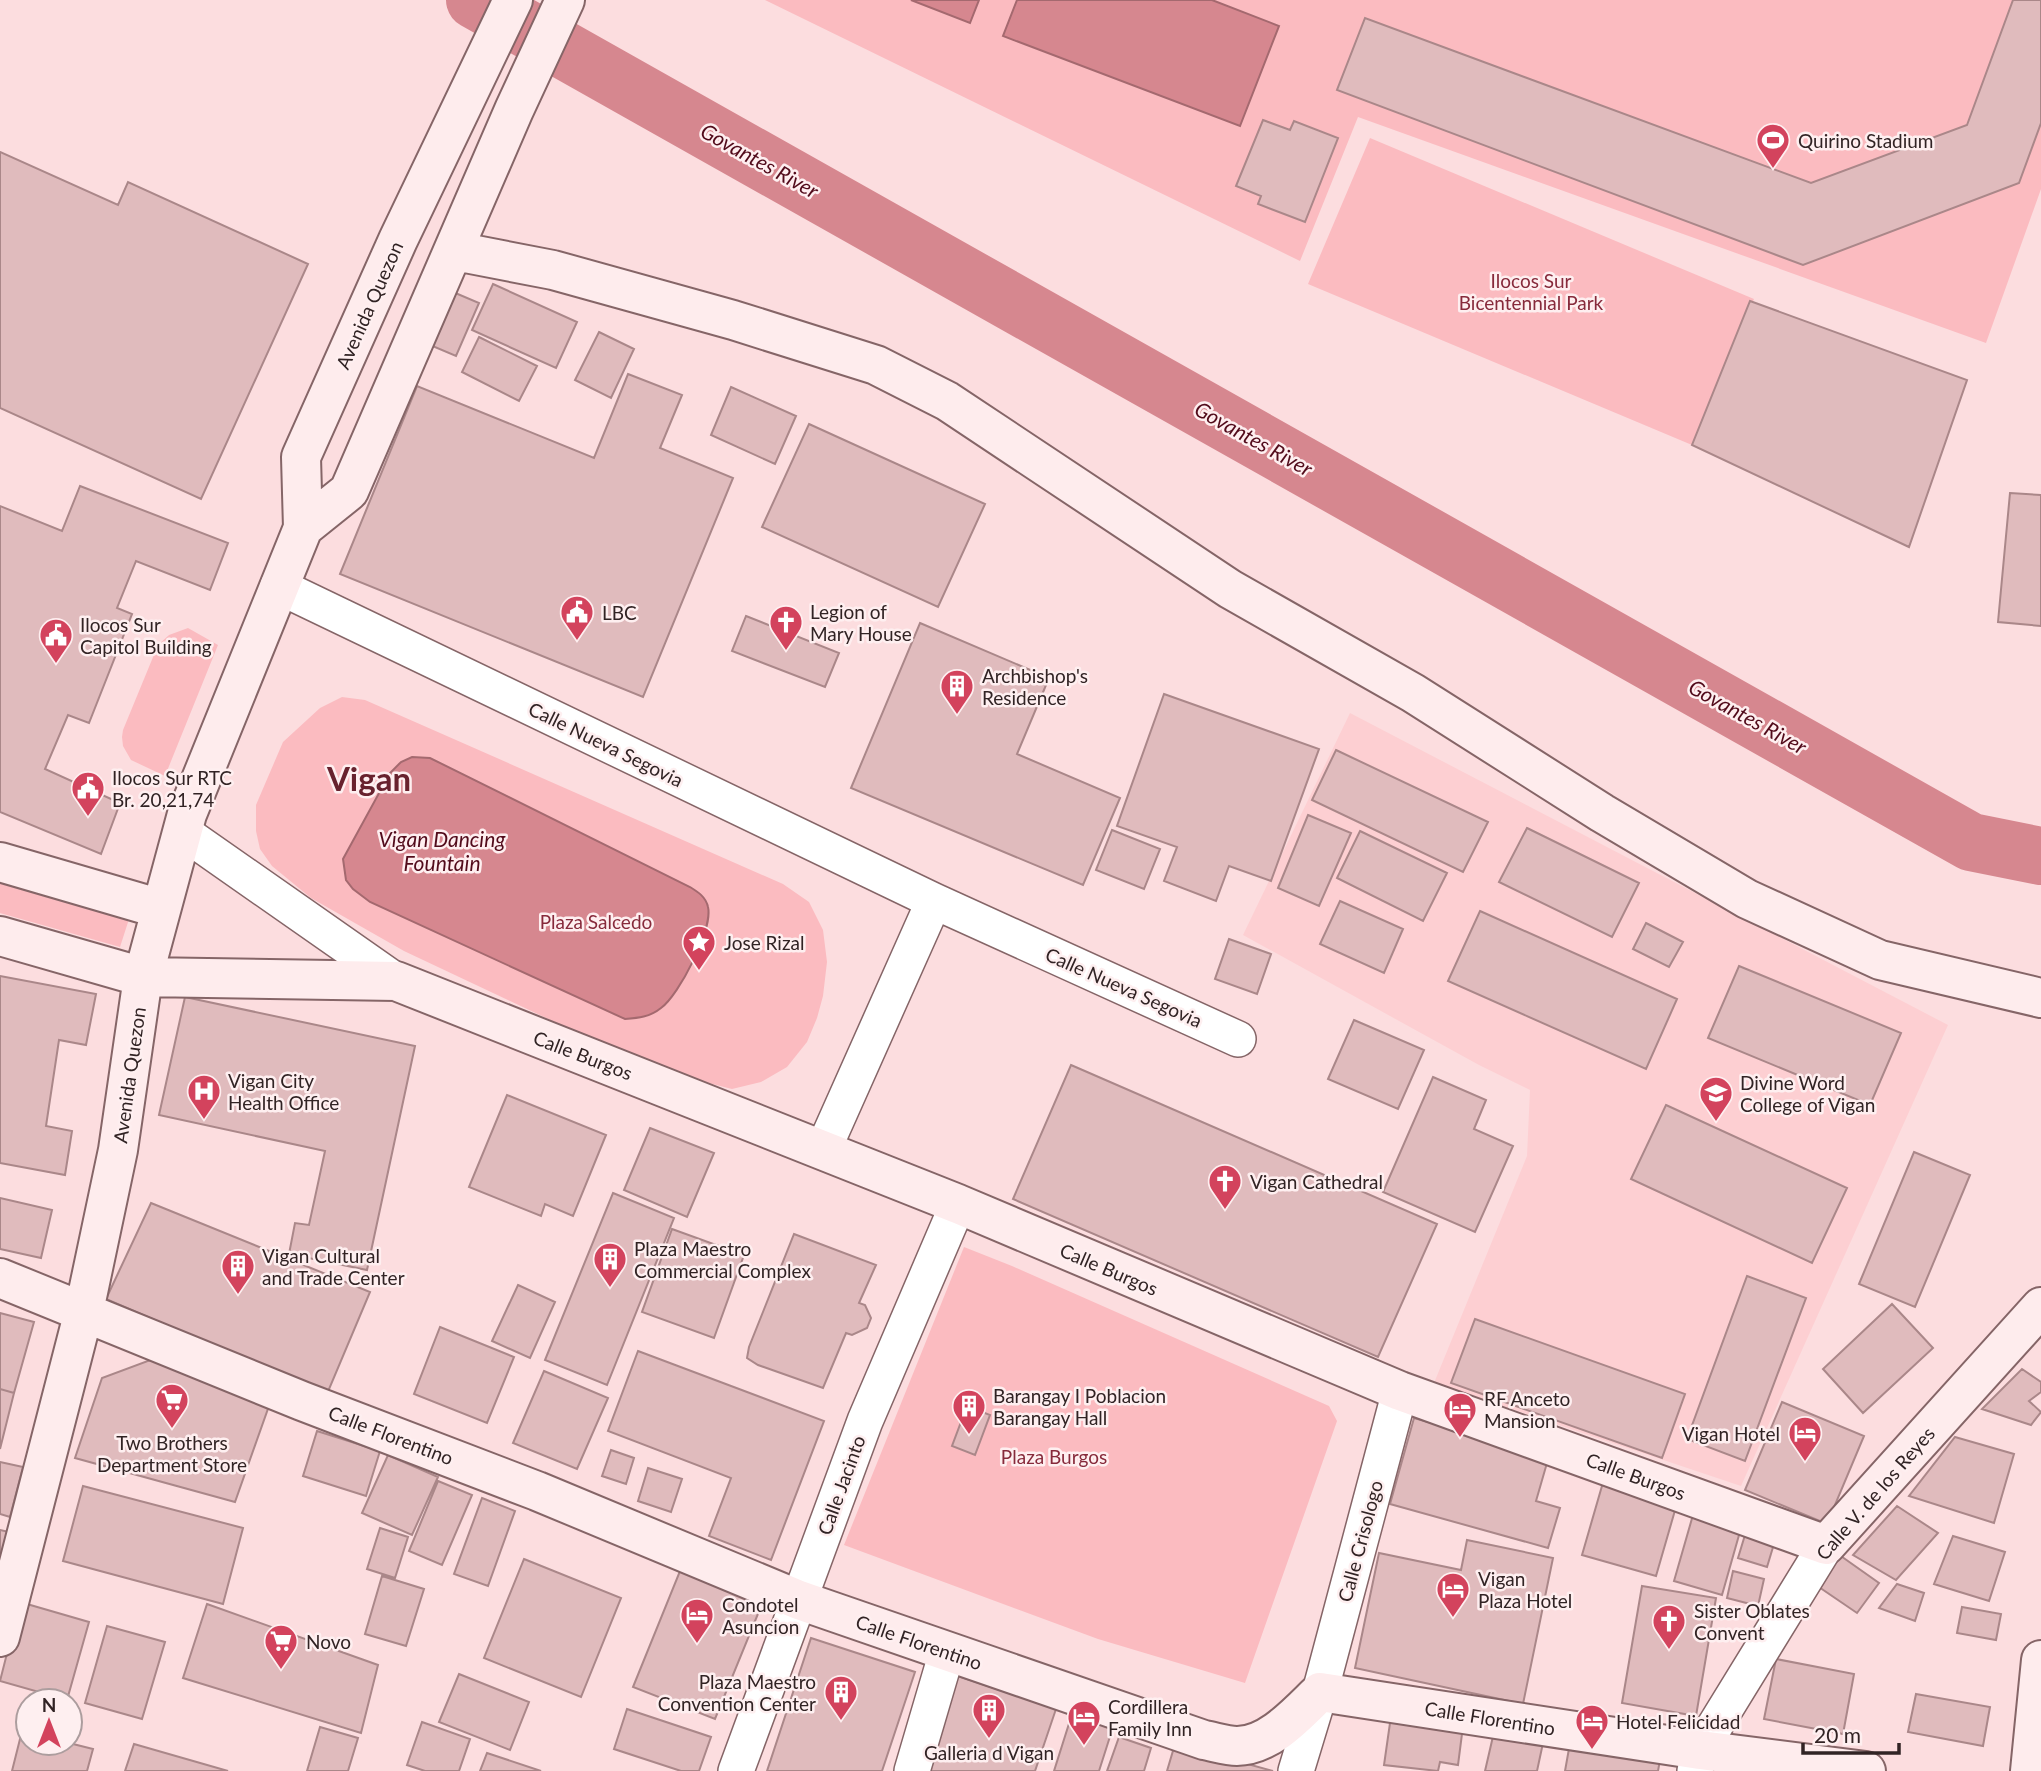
<svg xmlns="http://www.w3.org/2000/svg" width="2041" height="1771" viewBox="0 0 2041 1771" font-family="Lato,sans-serif">
	<style>
		.built { fill: #fdcfd2 }
		.green { fill: #fbbbc0 }
		.water { fill: #d6878f; stroke: #a4696f; stroke-width: 2 }
		.lines { fill: none; stroke-linecap: round; stroke-linejoin: round }
		.river { stroke: #d6878f; stroke-width: 58 }
		.building { fill: #e0bbbd; stroke: #aa8789; stroke-width: 2 }
		.street-casing { stroke: #856567; stroke-width: 38 }
		.secondary-casing { stroke: #856567; stroke-width: 42 }
		.street { stroke: #fff; stroke-width: 35 }
		.secondary { stroke: #feeced; stroke-width: 38 }
		.labels { text-anchor: middle; dominant-baseline: central; stroke-width: 5; stroke-linejoin: round; paint-order: stroke }
		.poi-label { font-size: 19px; fill: #312324; stroke: #feeff0; text-anchor: start }
		.park-label { font-size: 19px; fill: #872a3b; stroke: #feeff0 }
		.street-label { font-size: 19px; fill: #312324; stroke: #feeff0 }
		.water-label { font-size: 21px; font-style: italic; fill: #520b1b; stroke: #feeff0 }
		.town-label { font-size: 33px; font-weight: bold; fill: #68222e; stroke: #feeff0 }
	</style>
	<rect width="100%" height="100%" fill="#fcdddf"/>
	<!-- built -->
	<path class="built" d="M1350 713 1948 1025 1741 1486 1434 1383 1527 1156 1530 1090 1479 1065 1243 935Z"/>
	<!-- green -->
	<path class="green" d="M765 0H2041V189L1986 343 1358 117 1300 261Z
		M1370 138 1754 299 1692 445 1308 284Z
		M188 628 218 645 165 776 131 760 123 746 122 737 123 730 158 645 169 635Z
		M342 697 365 700 783 884 809 902 823 930 827 962 823 996 817 1018 807 1042 787 1067 761 1082 732 1089 689 1078 561 1025 404 951 311 898 272 866 260 849 256 831V805L283 742 320 708Z
		M0 879 130 916 120 947 0 913Z
		M964 1247 1012 1266 1329 1406 1337 1421 1245 1683 1098 1639 844 1545Z"/>
	<!-- water -->
	<path class="water" d="M911 0H979L970 23Z
		M1017 0H1212L1279 26 1240 126 1003 36Z
		M412 757 430 758 690 887C698 892 706 897 708 907 713 929 679 995 661 1008 650 1017 638 1018 625 1019L370 902 353 889 346 880 343 859 390 773 401 762Z"/>
	<g class="lines">
		<!-- river -->
		<path class="river" d="M475 0 1971 842 2041 856"/>
	</g>
	<!-- building -->
	<path class="building" d="M2013 0H2041V123L2019 183 1803 265 1337 90 1365 18 1811 183 1967 125Z
		M1263 120 1290 130 1294 121 1338 138 1305 222 1258 204 1261 196 1236 186Z
		M0 152 118 205 128 182 308 264 201 499 0 408Z
		M493 284 577 322 556 368 472 330Z
		M453 292 479 303 456 356 430 345Z
		M1750 301 1967 380 1909 547 1692 445Z
		M599 332 634 349 611 398 575 380Z
		M479 337 537 366 519 401 462 372Z
		M628 374 682 395 660 448 733 478 643 697 340 574 417 386 594 458Z
		M731 387 796 416 775 464 711 435Z
		M809 424 985 504 938 607 762 527Z
		M80 486 228 543 210 590 136 561 117 608 132 614 89 723 68 715 45 769 120 803 101 854 0 812V506L62 531Z
		M2010 493 2041 495V626L1998 622Z
		M746 616 839 653 825 687 732 651Z
		M920 623 1049 678 1017 754 1120 798 1083 885 851 788Z
		M1164 694 1319 749 1271 881 1229 866 1216 901 1164 881 1177 847 1117 826Z
		M1336 750 1488 822 1463 872 1312 800Z
		M1308 815 1351 833 1319 906 1278 888Z
		M1527 828 1639 883 1612 937 1499 882Z
		M1112 830 1160 849 1144 889 1096 870Z
		M1360 831 1447 873 1423 921 1337 878Z
		M1340 901 1403 929 1384 973 1320 944Z
		M1480 911 1677 999 1646 1069 1448 981Z
		M1646 923 1683 942 1669 967 1633 949Z
		M1229 939 1271 954 1257 994 1215 979Z
		M1739 966 1901 1033 1870 1105 1708 1038Z
		M0 976 96 994 86 1045 59 1040 46 1126 72 1131 65 1175 0 1163Z
		M185 997 415 1046 367 1270 289 1254 295 1223 309 1225 325 1151 159 1115Z
		M1354 1020 1424 1050 1398 1109 1328 1079Z
		M1071 1065 1437 1224 1378 1357 1013 1199Z
		M1433 1077 1486 1100 1474 1129 1513 1146 1475 1232 1383 1192Z
		M507 1095 606 1135 573 1216 545 1204 541 1216 469 1187Z
		M1666 1105 1847 1188 1812 1263 1631 1179Z
		M650 1128 714 1153 687 1217 624 1190Z
		M1914 1152 1970 1175 1915 1307 1859 1284Z
		M613 1193 674 1218 607 1385 545 1360Z
		M0 1198 52 1210 41 1258 0 1249Z
		M151 1203 370 1292 327 1394 106 1299Z
		M672 1229 744 1255 714 1338 642 1312Z
		M794 1234 876 1265 859 1303 865 1305 871 1318 867 1328 852 1335 846 1333 823 1388 758 1365 747 1358 749 1347Z
		M1747 1276 1806 1298 1745 1461 1687 1439Z
		M518 1285 555 1302 530 1358 492 1341Z
		M1892 1304 1933 1348 1863 1413 1823 1369Z
		M0 1313 34 1322 14 1393 0 1389Z
		M1475 1319 1685 1394 1662 1458 1451 1383Z
		M440 1327 514 1357 487 1423 414 1394Z
		M638 1351 824 1421 771 1560 709 1536 731 1478 608 1431Z
		M153 1359 270 1403 235 1502 75 1458 102 1378Z
		M2022 1369 2041 1382V1392L2029 1401 2041 1412 2031 1425 1982 1409Z
		M544 1371 608 1398 577 1469 513 1443Z
		M0 1389 14 1393 0 1449Z
		M1782 1402 1864 1436 1827 1524 1745 1490Z
		M967 1406 990 1415 975 1455 952 1446Z
		M1414 1418 1549 1456 1536 1501 1560 1508 1548 1548 1390 1504Z
		M317 1431 380 1451 366 1496 303 1476Z
		M1955 1437 2014 1454 1994 1523 1909 1496Z
		M611 1450 634 1458 626 1484 602 1476Z
		M388 1455 438 1477 412 1535 362 1513Z
		M0 1462 23 1467 10 1517 0 1514Z
		M648 1468 682 1479 671 1512 638 1501Z
		M1604 1479 1678 1500 1656 1576 1582 1555Z
		M438 1481 472 1495 442 1565 409 1551Z
		M83 1486 243 1528 223 1604 63 1561Z
		M482 1498 515 1511 488 1586 454 1574Z
		M1897 1506 1938 1533 1896 1580 1853 1555Z
		M1695 1508 1743 1521 1722 1595 1674 1581Z
		M1748 1525 1777 1534 1767 1567 1738 1558Z
		M380 1528 408 1537 395 1578 367 1569Z
		M0 1530 9 1532 0 1570Z
		M1953 1536 2005 1552 1989 1601 1934 1584Z
		M1467 1540 1553 1558 1523 1704 1355 1668 1379 1553 1461 1570Z
		M1838 1554 1879 1583 1857 1613 1816 1585Z
		M524 1559 621 1598 581 1697 484 1658Z
		M680 1571 762 1604 715 1719 633 1687Z
		M1733 1571 1764 1579 1758 1606 1727 1598Z
		M382 1576 424 1589 406 1646 365 1634Z
		M1897 1584 1924 1593 1915 1621 1879 1608Z
		M1642 1586 1716 1598 1696 1716 1622 1703Z
		M20 1602 89 1622 67 1700 0 1681Z
		M207 1604 378 1665 361 1733 183 1678Z
		M1962 1607 2001 1614 1996 1640 1957 1633Z
		M107 1626 165 1642 142 1719 85 1703Z
		M811 1638 915 1672 882 1771H767Z
		M1776 1659 1854 1674 1843 1734 1764 1719Z
		M459 1674 529 1702 510 1750 439 1722Z
		M955 1675 1056 1709 1035 1771H923Z
		M1916 1694 1990 1707 1983 1746 1908 1732Z
		M627 1709 711 1737 699 1771H681L614 1749Z
		M1073 1711 1114 1724 1099 1771H1054Z
		M1391 1716 1463 1726 1458 1765 1440 1762 1438 1771 1384 1765Z
		M422 1722 470 1739 459 1771H425L407 1765Z
		M320 1727 358 1738 348 1771H307Z
		M22 1731 28 1733V1743H69L93 1749 87 1771H12Z
		M1494 1732 1543 1743 1537 1771H1485Z
		M1119 1737 1151 1748 1144 1771H1107Z
		M1570 1743 1660 1760 1658 1771H1565Z
		M134 1744 228 1771H125Z
		M1175 1744 1273 1771H1167Z
		M487 1753 541 1771H480Z"/>
	<g class="lines">
		<defs>
			<path id="street" d="M278 586 934 901 1238 1039
				M183 832 396 981
				M823 1150 934 901
				M736 1771 865 1421 958 1204
				M912 1771 947 1652
				M1296 1771 1320 1692 1400 1391
				M1695 1771 1700 1750 1826 1545"/>
			<path id="secondary" d="M455 251 553 270 733 320 876 365 947 401 1230 589 1413 693 1602 813 1747 899 1880 960 2041 998
				M303 528 349 491 514 110 565 0
				M0 862 161 909
				M0 936 143 977 396 981 958 1204 1400 1391 1826 1545 2041 1307
				M0 1278 302 1401 537 1491 799 1600 1204 1740C1215 1742 1227 1746 1237 1746 1270 1746 1299 1712 1320 1692L1700 1750 1866 1771
				M0 1637 84 1311 118 1150 143 977 187 814 303 528 301 457 398 240 513 0
				M2030 1771 2041 1660"/>
		</defs>
		<!-- street casing -->
		<use href="#street" class="street-casing"/>
		<!-- secondary casing -->
		<use href="#secondary" class="secondary-casing"/>
		<!-- street -->
		<use href="#street" class="street"/>
		<!-- secondary -->
		<use href="#secondary" class="secondary"/>
	</g>
	<!-- icons -->
	<defs>
		<symbol id="stadium-pin" viewBox="-11 -11 22 30"><path d="M0 17L-7.5 6A9.5 9.5 0 1 1 7.5 6Z" fill="#d3435d" stroke="#feeff0"/><path d="M0-5a6.5 5 0 1 0 0 10a6.5 5 0 1 0 0-10ZM-3.5-1.8h7v3.6h-7Z" fill="#fff"/></symbol>
		<symbol id="civic-pin" viewBox="-11 -11 22 30"><path d="M0 17L-7.5 6A9.5 9.5 0 1 1 7.5 6Z" fill="#d3435d" stroke="#feeff0"/><path d="M-.6-6.5H3V-4.5H.6V-3L4-1V1h2V6H-6V1h2V-1L-.6-3ZM-1.2 2.5V6h2.4V2.5Z" fill="#fff"/></symbol>
		<symbol id="church-pin" viewBox="-11 -11 22 30"><path d="M0 17L-7.5 6A9.5 9.5 0 1 1 7.5 6Z" fill="#d3435d" stroke="#feeff0"/><path d="M-1.2-6h2.4v3.5h3.3v2.4h-3.3V6h-2.4V-.1h-3.3v-2.4h3.3Z" fill="#fff"/></symbol>
		<symbol id="building-pin" viewBox="-11 -11 22 30"><path d="M0 17L-7.5 6A9.5 9.5 0 1 1 7.5 6Z" fill="#d3435d" stroke="#feeff0"/><path d="M-4-6H4V6H1V3H-1V6H-4ZM-2.5-4.3h1.7v1.8h-1.7ZM.8-4.3h1.7v1.8H.8ZM-2.5-1h1.7V.8h-1.7ZM.8-1h1.7V.8H.8Z" fill="#fff"/></symbol>
		<symbol id="sight-pin" viewBox="-11 -11 22 30"><path d="M0 17L-7.5 6A9.5 9.5 0 1 1 7.5 6Z" fill="#d3435d" stroke="#feeff0"/><path d="M0-6L1.8-2.2L6-1.7L2.9 1.2L3.7 5.4L0 3.3L-3.7 5.4L-2.9 1.2L-6-1.7L-1.8-2.2Z" fill="#fff"/></symbol>
		<symbol id="hospital-pin" viewBox="-11 -11 22 30"><path d="M0 17L-7.5 6A9.5 9.5 0 1 1 7.5 6Z" fill="#d3435d" stroke="#feeff0"/><path d="M-5-5h3v3.5h4V-5h3V5h-3V1.5h-4V5h-3Z" fill="#fff"/></symbol>
		<symbol id="university-pin" viewBox="-11 -11 22 30"><path d="M0 17L-7.5 6A9.5 9.5 0 1 1 7.5 6Z" fill="#d3435d" stroke="#feeff0"/><path d="M0-5L7-2L0 1L-7-2ZM-4 1L0 2.5L4 1V4Q0 6-4 4Z" fill="#fff"/></symbol>
		<symbol id="supermarket-pin" viewBox="-11 -11 22 30"><path d="M0 17L-7.5 6A9.5 9.5 0 1 1 7.5 6Z" fill="#d3435d" stroke="#feeff0"/><path d="M-6-5.5h2.5l.6 2H6L4.5 2H-2.5L-4.4-4H-6ZM-1.5 3.2a1.3 1.3 0 1 0 .1 0ZM3 3.2a1.3 1.3 0 1 0 .1 0Z" fill="#fff"/></symbol>
		<symbol id="hotel-pin" viewBox="-11 -11 22 30"><path d="M0 17L-7.5 6A9.5 9.5 0 1 1 7.5 6Z" fill="#d3435d" stroke="#feeff0"/><path d="M-6-4.5h1.5V1H6V5H4.5V3h-9V5H-6ZM-4 0a1.8 1.8 0 1 1 3.6 0ZM.5 0V-2.5h3Q6-2.5 6 0Z" fill="#fff"/></symbol>
	</defs>
	<g fill-rule="evenodd">
		<use href="#stadium-pin" x="1754" y="121" width="38" height="52"/>
		<use href="#civic-pin" x="558" y="593" width="38" height="52"/>
		<use href="#church-pin" x="767" y="603" width="38" height="52"/>
		<use href="#civic-pin" x="37" y="616" width="38" height="52"/>
		<use href="#building-pin" x="938" y="667" width="38" height="52"/>
		<use href="#civic-pin" x="69" y="769" width="38" height="52"/>
		<use href="#sight-pin" x="680" y="923" width="38" height="52"/>
		<use href="#hospital-pin" x="185" y="1072" width="38" height="52"/>
		<use href="#university-pin" x="1697" y="1074" width="38" height="52"/>
		<use href="#church-pin" x="1206" y="1162" width="38" height="52"/>
		<use href="#building-pin" x="591" y="1240" width="38" height="52"/>
		<use href="#building-pin" x="219" y="1247" width="38" height="52"/>
		<use href="#supermarket-pin" x="153" y="1381" width="38" height="52"/>
		<use href="#building-pin" x="950" y="1387" width="38" height="52"/>
		<use href="#hotel-pin" x="1441" y="1390" width="38" height="52"/>
		<use href="#hotel-pin" x="1786" y="1414" width="38" height="52"/>
		<use href="#hotel-pin" x="1434" y="1570" width="38" height="52"/>
		<use href="#hotel-pin" x="678" y="1596" width="38" height="52"/>
		<use href="#church-pin" x="1650" y="1602" width="38" height="52"/>
		<use href="#supermarket-pin" x="262" y="1622" width="38" height="52"/>
		<use href="#building-pin" x="822" y="1673" width="38" height="52"/>
		<use href="#building-pin" x="970" y="1691" width="38" height="52"/>
		<use href="#hotel-pin" x="1065" y="1698" width="38" height="52"/>
		<use href="#hotel-pin" x="1573" y="1702" width="38" height="52"/>
	</g>
	<g class="labels">
		<!-- poi labels -->
		<g class="poi-label">
			<text x="1798" y="140">Quirino Stadium</text>
			<text x="810" y="611">Legion of<tspan x="810" dy="22">Mary House</tspan></text>
			<text x="602" y="612">LBC</text>
			<text x="80" y="624">Ilocos Sur<tspan x="80" dy="22">Capitol Building</tspan></text>
			<text x="982" y="675">Archbishop's<tspan x="982" dy="22">Residence</tspan></text>
			<text x="112" y="777">Ilocos Sur RTC<tspan x="112" dy="22">Br. 20,21,74</tspan></text>
			<text x="724" y="942">Jose Rizal</text>
			<text x="228" y="1080">Vigan City<tspan x="228" dy="22">Health Office</tspan></text>
			<text x="1740" y="1082">Divine Word<tspan x="1740" dy="22">College of Vigan</tspan></text>
			<text x="1250" y="1181">Vigan Cathedral</text>
			<text x="634" y="1248">Plaza Maestro<tspan x="634" dy="22">Commercial Complex</tspan></text>
			<text x="262" y="1255">Vigan Cultural<tspan x="262" dy="22">and Trade Center</tspan></text>
			<text x="993" y="1395">Barangay I Poblacion<tspan x="993" dy="22">Barangay Hall</tspan></text>
			<text x="1484" y="1398">RF Anceto<tspan x="1484" dy="22">Mansion</tspan></text>
			<text x="1780" y="1433" text-anchor="end">Vigan Hotel</text>
			<text x="172" y="1442" text-anchor="middle">Two Brothers<tspan x="172" dy="22">Department Store</tspan></text>
			<text x="1478" y="1578">Vigan<tspan x="1478" dy="22">Plaza Hotel</tspan></text>
			<text x="722" y="1604">Condotel<tspan x="722" dy="22">Asuncion</tspan></text>
			<text x="1694" y="1610">Sister Oblates<tspan x="1694" dy="22">Convent</tspan></text>
			<text x="306" y="1641">Novo</text>
			<text x="816" y="1681" text-anchor="end">Plaza Maestro<tspan x="816" dy="22">Convention Center</tspan></text>
			<text x="1108" y="1706">Cordillera<tspan x="1108" dy="22">Family Inn</tspan></text>
			<text x="1616" y="1721">Hotel Felicidad</text>
			<text x="989" y="1752" text-anchor="middle">Galleria d Vigan</text>
		</g>
		<!-- park labels -->
		<g class="park-label">
			<text x="1531" y="280">Ilocos Sur<tspan x="1531" dy="22">Bicentennial Park</tspan></text>
			<text x="596" y="921">Plaza Salcedo</text>
			<text x="1054" y="1456">Plaza Burgos</text>
		</g>
		<!-- street labels -->
		<g class="street-label">
			<text transform="translate(369 305) rotate(-66)">Avenida Quezon</text>
			<text transform="translate(606 744) rotate(26)">Calle Nueva Segovia</text>
			<text transform="translate(1124 987) rotate(24)">Calle Nueva Segovia</text>
			<text transform="translate(583 1055) rotate(21)">Calle Burgos</text>
			<text transform="translate(129 1075) rotate(-82)">Avenida Quezon</text>
			<text transform="translate(1109 1269) rotate(23)">Calle Burgos</text>
			<text transform="translate(391 1435) rotate(21)">Calle Florentino</text>
			<text transform="translate(1636 1476) rotate(20)">Calle Burgos</text>
			<text transform="translate(841 1485) rotate(-70)">Calle Jacinto</text>
			<text transform="translate(1875 1493) rotate(-49)">Calle V. de los Reyes</text>
			<text transform="translate(1360 1541) rotate(-75)">Calle Crisologo</text>
			<text transform="translate(919 1642) rotate(19)">Calle Florentino</text>
			<text transform="translate(1490 1718) rotate(9)">Calle Florentino</text>
		</g>
		<!-- water labels -->
		<g class="water-label">
			<text transform="translate(760 160) rotate(29)">Govantes River</text>
			<text transform="translate(1254 438) rotate(29)">Govantes River</text>
			<text transform="translate(1748 716) rotate(29)">Govantes River</text>
			<text x="442" y="838">Vigan Dancing<tspan x="442" dy="24">Fountain</tspan></text>
		</g>
		<!-- town labels -->
		<g class="town-label">
			<text x="369" y="778">Vigan</text>
		</g>
	</g>
	<!-- north arrow -->
	<g transform="translate(49 1722)"><circle r="33" fill="#feeff0" stroke="#ac9d9e" stroke-width="2"/>
	<path d="M0-5L12 26L0 18L-12 26Z" fill="#d3435d"/>
	<text y="-10" font-size="19" font-weight="bold" text-anchor="middle" fill="#312324">N</text>
	</g>
	<!-- scale -->
	<path d="M1803 1743v10h96v-10" fill="none" stroke="#312324" stroke-width="3.5"/>
	<text x="1814" y="1743" font-size="21" fill="#312324" stroke="#feeff0" stroke-width="5" paint-order="stroke">20 m</text>
</svg>
